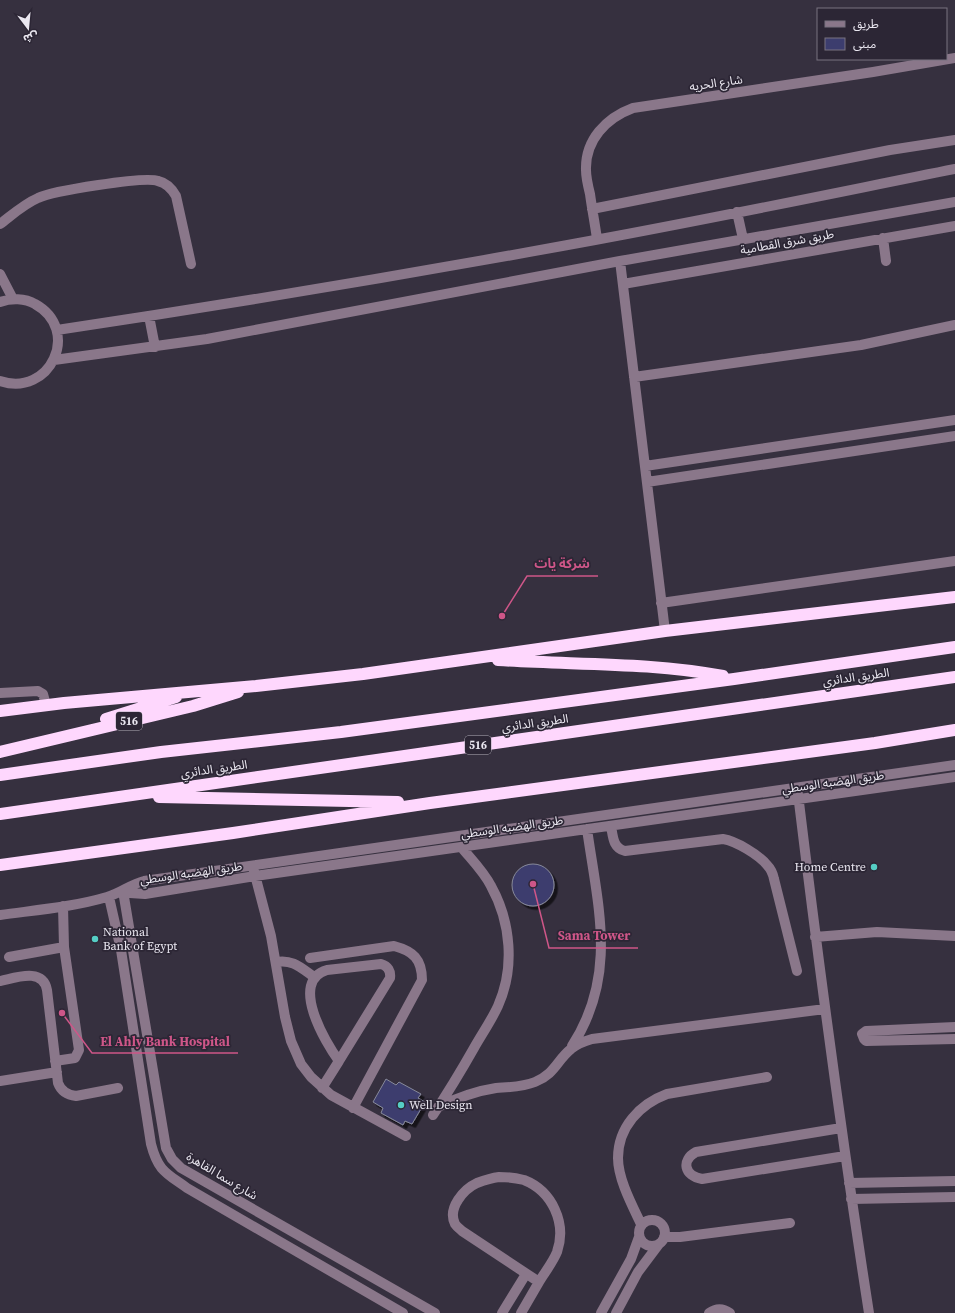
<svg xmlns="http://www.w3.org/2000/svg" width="955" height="1313" viewBox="0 0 955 1313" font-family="'Source Serif 4','Noto Sans Arabic',serif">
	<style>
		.building { fill: #3c3d6e; stroke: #87899a; filter: url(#shadow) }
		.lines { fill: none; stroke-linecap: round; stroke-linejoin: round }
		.minor { stroke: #8a778a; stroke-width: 10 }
		.highway { stroke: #fed7fd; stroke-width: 12 }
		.poi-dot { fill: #55cec5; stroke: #2c2635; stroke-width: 1.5 }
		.labels { text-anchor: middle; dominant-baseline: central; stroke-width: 3.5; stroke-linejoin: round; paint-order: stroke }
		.shield { fill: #2c2635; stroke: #b1adb8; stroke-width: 1 }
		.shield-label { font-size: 11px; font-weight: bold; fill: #eae7f0 }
		.street-label { font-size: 12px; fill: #eae7f0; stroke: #2c2635 }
		.poi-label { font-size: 12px; fill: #eae7f0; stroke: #2c2635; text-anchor: start }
		.leader { fill: none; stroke: #ce5688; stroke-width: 1.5 }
		.callout-dot { fill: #ce5688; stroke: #2c2635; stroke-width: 1.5 }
		.callout-label { font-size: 13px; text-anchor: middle; font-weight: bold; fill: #ce5688; stroke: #2c2635; stroke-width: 3.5; stroke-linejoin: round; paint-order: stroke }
	</style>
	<defs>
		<filter id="shadow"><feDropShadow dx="3.5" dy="3.5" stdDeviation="0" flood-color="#0009"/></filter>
	</defs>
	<rect width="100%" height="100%" fill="#36303f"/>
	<!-- building -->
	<path class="building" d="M512 885a21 21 0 1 1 42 0a21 21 0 1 1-42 0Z
		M386 1079 396 1085 399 1082 421 1094 418 1098 425 1102 412 1124 405 1121 403 1125 381 1113 383 1108 373 1102Z"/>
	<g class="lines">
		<!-- minor -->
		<path class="minor" d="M592 209 890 150 955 140
			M737 212 743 239
			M0 224C12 215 24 204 38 198 52 191 145 176 158 181 167 183 172 189 176 196L191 264
			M883 238 886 261
			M597 239C595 224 592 209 590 194 588 186 586 178 586 170 585 140 606 118 633 108L873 72 955 58
			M620 261 665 631
			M0 274 13 299
			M623 284 955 226
			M0 302C11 298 25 298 35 304 82 330 50 398 0 381
			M149 316 155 347
			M57 330C237 303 416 273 595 240 715 218 835 193 955 169
			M54 360 207 339 620 261 955 202
			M634 377 861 345 955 325
			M645 466 955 420
			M647 482 955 436
			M661 603 955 561
			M0 693 38 691 43 694 46 705
			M798 794C819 967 842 1140 869 1313
			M611 826C613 837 613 848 625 851L723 839C736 841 759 855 767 865 771 869 773 874 774 879L797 971
			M254 871 271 936 285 1017 291 1041 301 1064 311 1077 331 1095 406 1136
			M123 891 130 893 145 894 255 876 955 777
			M123 891 166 1148 172 1159 181 1168 435 1313
			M109 897 121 950 151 1144C158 1171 166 1173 187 1188L403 1313
			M0 915C36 910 73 907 107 897 121 893 131 884 144 881L955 765
			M815 937 877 932 955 936
			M9 957 64 947
			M310 958 394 946C413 951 422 959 422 980L353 1108
			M276 962C293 959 301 968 314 977
			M381 964C388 966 391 971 390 978L339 1061C325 1042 289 981 327 970Z
			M0 981C15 978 43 967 47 990L58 1083C61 1091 67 1095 76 1096L118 1088
			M955 1027 866 1031 862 1034 864 1039 866 1041 955 1039
			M572 1046C618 975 598 907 587 829
			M55 1061 75 1058 79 1050 64 947 63 906
			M0 1081 57 1072
			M322 1088 339 1061
			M438 1107C457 1098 476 1091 496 1088 510 1087 523 1087 535 1082 555 1074 557 1060 571 1049 577 1044 585 1041 592 1039L825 1009
			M433 1115C447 1094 461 1071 474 1048 482 1034 491 1021 498 1006 515 968 511 922 491 886 484 872 472 860 462 848
			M841 1128 696 1152C681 1160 684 1176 702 1179L845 1156
			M499 1177C507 1177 516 1178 524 1180 552 1191 567 1223 557 1252 553 1262 545 1272 539 1282L462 1231C460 1229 457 1227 455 1224 447 1208 464 1189 477 1183 485 1180 491 1178 499 1177Z
			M849 1183 955 1181
			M851 1199 955 1197
			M639 1233a13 13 0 1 1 26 0a13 13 0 1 1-26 0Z
			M641 1224C632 1205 618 1179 618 1158 618 1127 640 1104 667 1094L767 1077
			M664 1237H680L790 1223
			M502 1313 526 1274
			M521 1313 539 1282
			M601 1313 631 1259 639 1237
			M616 1313 638 1272 659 1244
			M709 1313C716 1308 723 1308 730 1313"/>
		<!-- highway -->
		<path class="highway" d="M498 660C573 665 650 662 723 676
			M0 711 64 703 256 686 363 674 665 631 955 597
			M106 719 176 697
			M0 752 193 706 238 692
			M0 775 161 752 341 732 734 679 955 647
			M159 797 398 802
			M0 814 955 677
			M0 865 233 833 430 803 875 743 955 730"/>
	</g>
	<!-- markers -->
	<g class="poi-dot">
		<circle cx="874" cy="867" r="4"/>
		<circle cx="95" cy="939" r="4"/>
		<circle cx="401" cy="1105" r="4"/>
	</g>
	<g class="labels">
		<!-- shield labels -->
		<g class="shield">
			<rect x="116" y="712" width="26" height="18" rx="3"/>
			<rect x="465" y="736" width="26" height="18" rx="3"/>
		</g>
		<g class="shield-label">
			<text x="129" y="721">516</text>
			<text x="478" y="745">516</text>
		</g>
		<!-- street labels -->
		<g class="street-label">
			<text transform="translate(716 83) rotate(-8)">شارع الحريه</text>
			<text transform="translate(787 242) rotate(-10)">طريق شرق القطامية</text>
			<text transform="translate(856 677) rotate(-8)">الطريق الدائري</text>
			<text transform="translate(535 723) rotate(-8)">الطريق الدائري</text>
			<text transform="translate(214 769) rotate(-8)">الطريق الدائري</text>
			<text transform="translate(833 782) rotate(-8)">طريق الهضبه الوسطي</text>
			<text transform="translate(512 827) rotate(-8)">طريق الهضبه الوسطي</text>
			<text transform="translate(191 873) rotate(-8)">طريق الهضبه الوسطي</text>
			<text transform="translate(222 1176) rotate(31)">شارع سما القاهرة</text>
		</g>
		<!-- poi labels -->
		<g class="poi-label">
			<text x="866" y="867" text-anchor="end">Home Centre</text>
			<text x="103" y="932">National<tspan x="103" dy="14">Bank of Egypt</tspan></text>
			<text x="409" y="1105">Well Design</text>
		</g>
	</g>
	<!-- callouts -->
	<path class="leader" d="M502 616L527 576H598M533 884L549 948H638M62 1013L92 1053H238"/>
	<g class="callout-dot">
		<circle cx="502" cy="616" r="4"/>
		<circle cx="533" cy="884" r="4"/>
		<circle cx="62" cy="1013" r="4"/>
	</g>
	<g class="callout-label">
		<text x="562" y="568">شركة يات</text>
		<text x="594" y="940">Sama Tower</text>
		<text x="165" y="1046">El Ahly Bank Hospital</text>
	</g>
	<!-- legend -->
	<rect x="817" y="8" width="130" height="52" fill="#2c2635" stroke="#787380"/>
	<rect x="825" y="21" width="20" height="6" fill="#8a778a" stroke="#787380"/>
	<text x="853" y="28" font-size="12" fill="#eae7f0">طريق</text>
	<rect x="825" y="38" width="20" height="12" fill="#3c3d6e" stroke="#787380"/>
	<text x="853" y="48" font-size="12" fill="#eae7f0">مبنى</text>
	<!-- north arrow -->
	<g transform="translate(28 28) rotate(164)" stroke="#2c2635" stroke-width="3" paint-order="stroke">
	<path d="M0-3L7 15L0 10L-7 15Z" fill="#eae7f0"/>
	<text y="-6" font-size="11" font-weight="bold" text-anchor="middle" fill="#eae7f0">ش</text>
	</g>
</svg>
